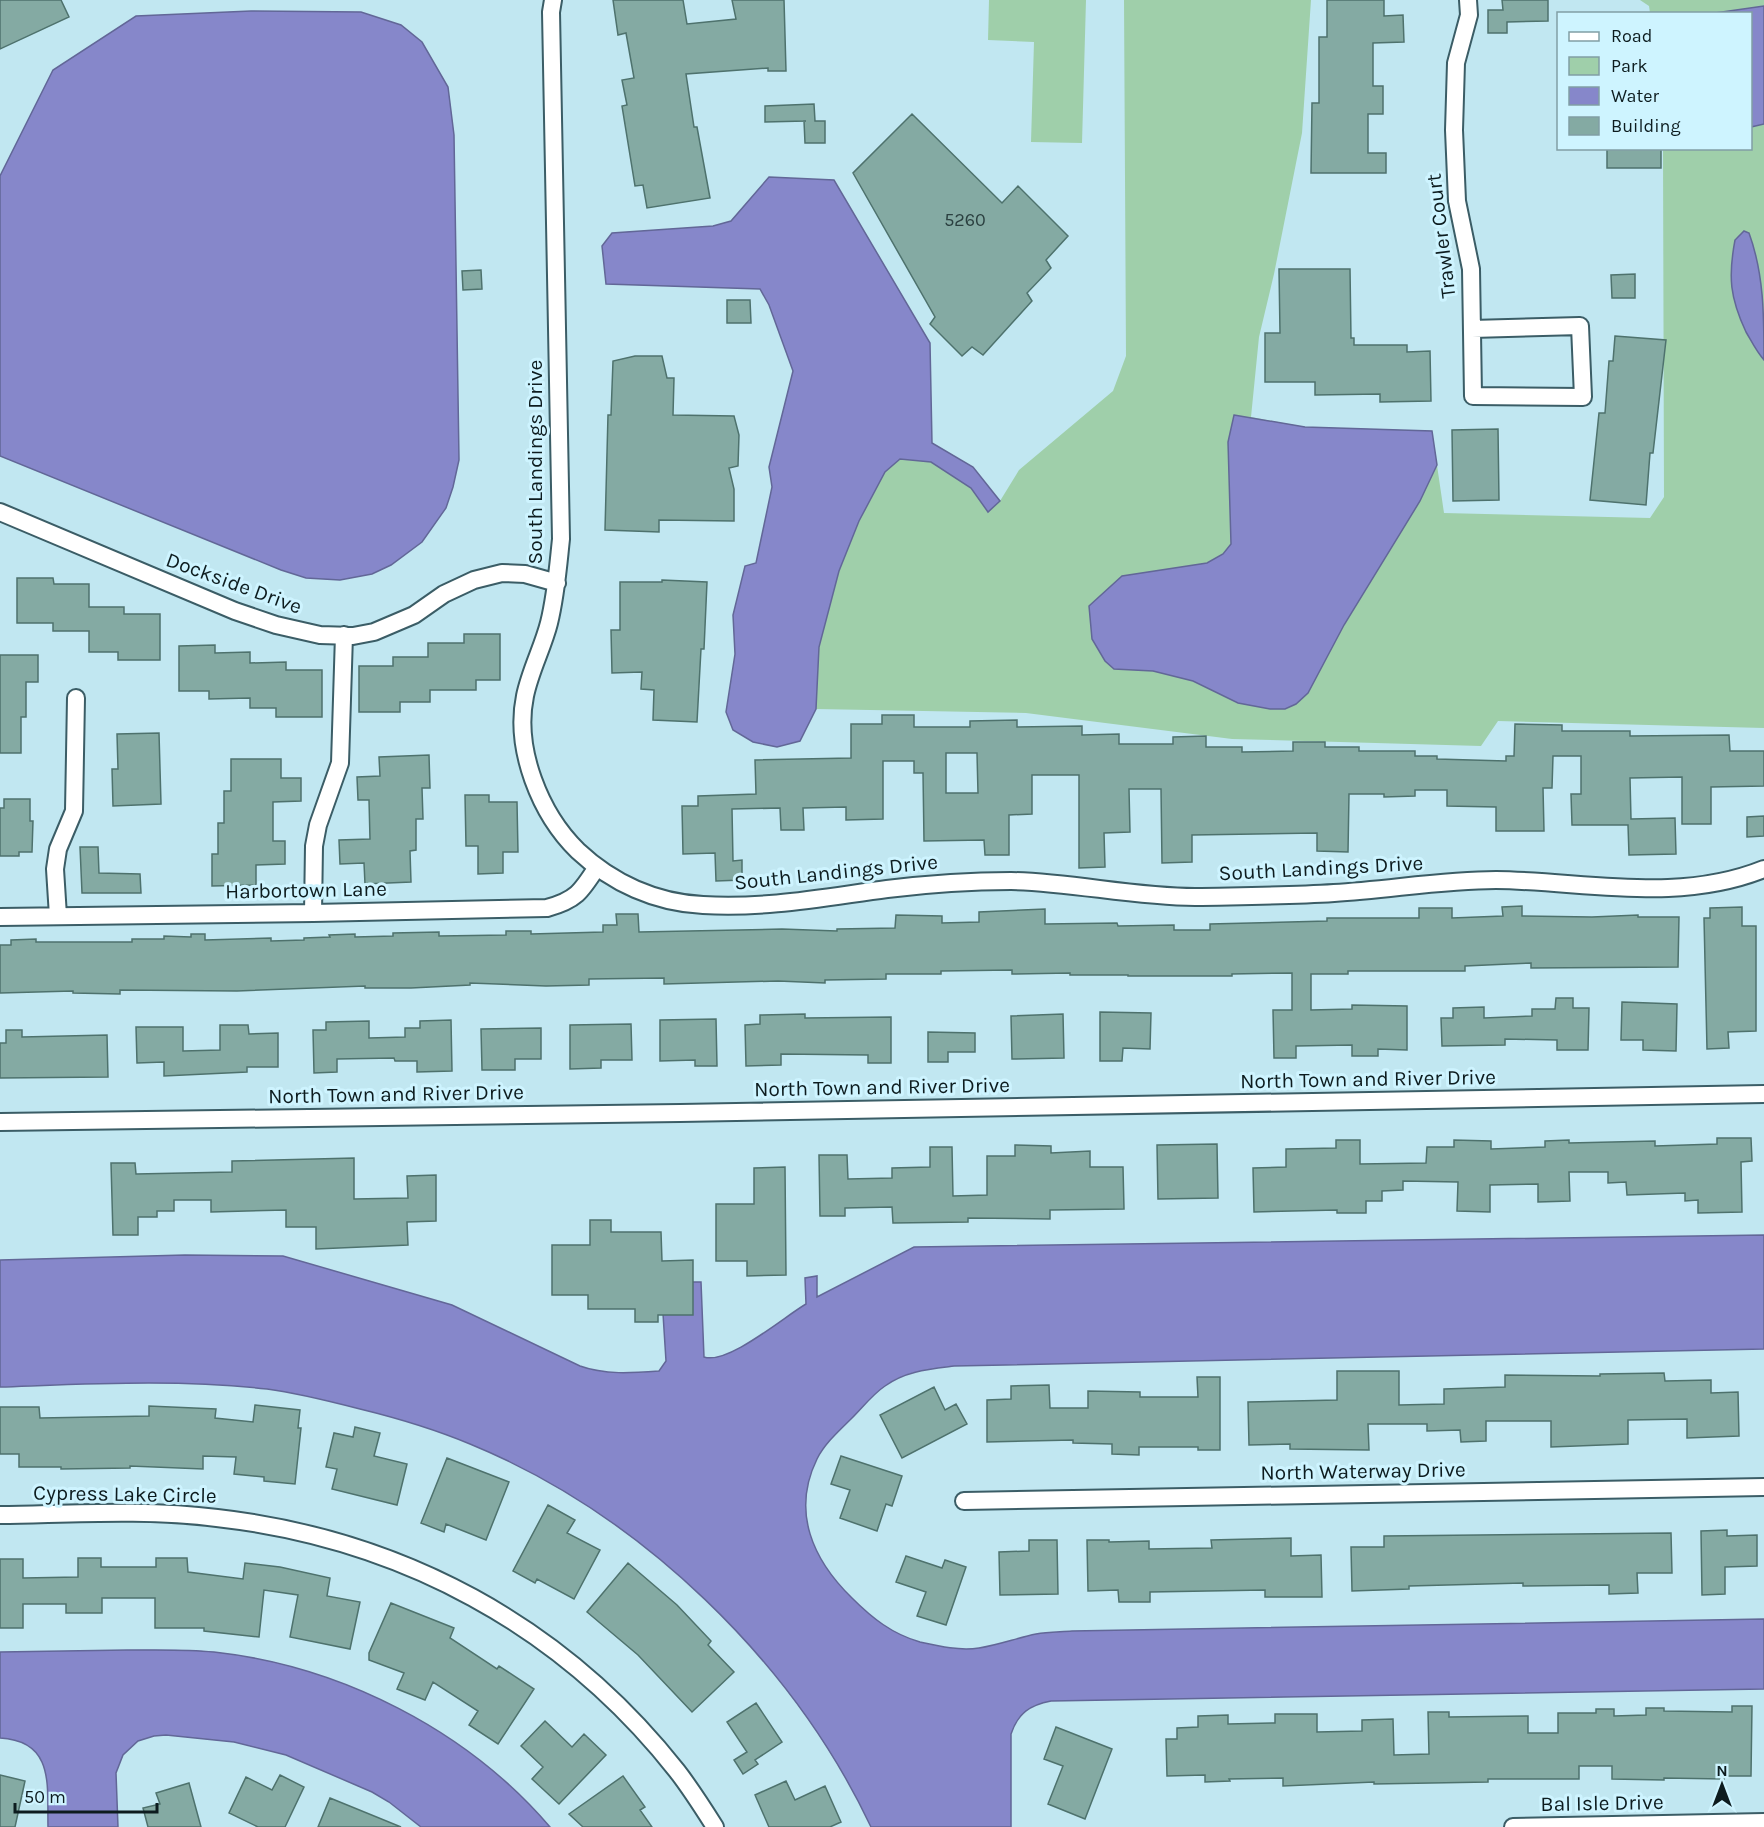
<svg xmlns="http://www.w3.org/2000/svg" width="1764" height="1827" viewBox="0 0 1764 1827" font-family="Karla,sans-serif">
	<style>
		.green { fill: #9fcfaa }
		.water { fill: #8687ca; stroke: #626797; stroke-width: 1.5 }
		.building { fill: #84aaa3; stroke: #4e726d; stroke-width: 1.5; fill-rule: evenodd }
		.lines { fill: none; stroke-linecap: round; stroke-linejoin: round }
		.minor-casing { stroke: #3b5d66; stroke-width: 20 }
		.minor { stroke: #fff; stroke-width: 16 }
		.labels { text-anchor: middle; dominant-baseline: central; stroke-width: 6; stroke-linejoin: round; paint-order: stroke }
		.number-label { font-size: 18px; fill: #2b4040 }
		.street-label { font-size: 21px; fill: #0d1c1f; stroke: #cef4ff }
	</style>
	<rect width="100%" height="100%" fill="#c1e7f1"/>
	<!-- green -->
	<path class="green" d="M989 0H1086L1082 143 1031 142 1034 42 988 40Z
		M1124 0H1311L1302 133 1274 274 1259 337 1251 417 1305 427 1432 431 1444 513 1650 518 1664 497 1663 149 1750 148V14L1650 13 1649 6 1640 0H1764V728L1498 721 1481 746 1232 739 1026 713 816 709 819 647 839 571 859 521 885 472 900 459 931 462 971 488 988 511 1000 501 1019 470 1113 391 1126 356Z"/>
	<!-- water -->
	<path class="water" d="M1764 6V124L1751 127 1750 14 1715 13Z
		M251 11 361 12 401 25 422 42 448 87 454 135 459 460 453 487 446 508 422 542 391 565 372 574 340 580 306 578 281 570 0 456V176L53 70 136 16Z
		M769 177 834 180 930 343 932 443 973 467 1000 501 988 512 971 488 931 462 900 459 885 472 859 521 839 571 819 647 816 709 800 741 777 747 753 742 733 730 726 712 735 654 733 615 745 566 756 563 772 487 769 467 793 371 769 305 760 289 606 284 602 246 612 233 713 226 731 221Z
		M1744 231 1749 233C1764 274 1764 316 1764 360 1756 351 1752 342 1746 332 1730 298 1728 277 1735 240Z
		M1234 415 1305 427 1432 431 1437 465 1420 501 1344 625 1308 693 1296 704 1285 709H1270L1238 703 1193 681 1153 671 1114 669 1105 661 1092 639 1089 606 1122 576 1207 563 1223 554 1231 544 1228 442Z
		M1764 1235V1349L954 1366C930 1369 905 1371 885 1386 873 1394 863 1407 852 1418 840 1430 825 1443 817 1459 791 1512 813 1560 852 1598 872 1618 892 1634 920 1642 938 1646 959 1651 979 1648 998 1645 1017 1638 1036 1634 1048 1632 1060 1632 1072 1631L1764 1619V1689L1051 1701C1030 1705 1018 1713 1011 1734V1827H871C792 1660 640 1514 470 1444 434 1429 397 1418 360 1409 329 1401 298 1393 267 1389 179 1379 89 1384 0 1387V1260L185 1255 283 1256 452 1305 580 1366C605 1375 632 1373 659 1371L666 1361 661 1282H701L704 1357C728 1365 785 1316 806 1304L805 1278 817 1276V1297L914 1247Z
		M127 1650C156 1650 185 1649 214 1652 341 1666 467 1730 550 1827H421L389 1802 372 1792 286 1755 234 1742 166 1735 154 1736 138 1741 123 1755 116 1773 118 1827H48C47 1786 55 1741 0 1738V1652Z"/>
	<!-- building -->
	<path class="building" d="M0 0H61L69 17 0 49Z
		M613 0H683L687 24 736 19 732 0H784L786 71H768V68L686 74 694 127H697L710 198 647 208 643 185 635 186 622 106 627 105 622 80 634 78 626 33 618 35Z
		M1327 0H1384V16L1403 15 1404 42 1373 43V86H1383V114H1368V153H1386V173H1311L1312 103H1319V37H1327Z
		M1502 0H1548V21L1507 22V33H1488V10H1503Z
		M814 104 815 121H825V143H805L804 121H806L765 122V106Z
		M912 114 1002 203 1018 186 1068 236 1046 260 1051 268 1027 293 1032 301 983 355 972 347 962 356 930 324 935 317 853 173Z
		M1607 148H1661V168H1607Z
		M1279 269H1350L1351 338H1354V345H1407V352L1430 351 1431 401 1380 402V394L1315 395V382H1265V333H1280Z
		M481 270 482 289 463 290 462 271Z
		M1635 274V298H1612L1611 275Z
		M727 300H750L751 323H727Z
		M1615 336 1666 340 1653 453H1650L1646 505 1590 500 1599 413H1605L1609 361H1613Z
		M635 356H662L667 378H674L673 415 734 416 739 435 738 466 729 468 734 489V521L659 520V532L605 530 608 415H611L613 361Z
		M1498 429 1499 500 1453 501 1452 430Z
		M17 578H53L54 584H89V607H124V614H160V660H118V652H89V631H53V623H17Z
		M662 580 707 582 704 649H701L697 722 653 720 654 690 641 689 642 672 612 673 611 630H620V582H662Z
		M464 634H500V680H476V690H430V702H400V712H359V666H393V657H428V643H464Z
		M215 645V653L250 652V663L286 662V670H322V717H276V708H250V698L209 699V691H179V646Z
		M0 655H38V682H26V717H21V753H0Z
		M882 715H914V727H970V721L1017 720V727L1082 726V735L1119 734V744H1173V737L1206 736V747H1242V752L1293 751V742H1325V747H1359V751H1415V756H1437V759L1506 761V756H1514L1515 724 1562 725V731H1630V736L1729 735 1730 751H1764V786L1711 787V824H1682V777L1630 778 1631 819 1675 818 1676 854 1629 855 1628 825H1572L1571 794H1581V756H1553L1552 788H1543L1544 831H1496V807L1447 806V790H1415V796L1384 797V794H1349L1348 852 1317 851V833L1192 835V862L1162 863 1161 789H1129L1130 832 1104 833 1105 867 1079 868V775H1032V814L1009 815V855H985L984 840 924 841 923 773H914V761H883V819L846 820V807L803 808 804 830H781L780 808 732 809 733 861 742 860V880L716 881 715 853 683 854 682 806H698V796L756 794 755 760 851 758V724H882ZM946 753H977L978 793H946Z
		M159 733 161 804 113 806 112 769H118L117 734Z
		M429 755 430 788H422L423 819H416V850L410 851 411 882 365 884 364 863 340 864 339 840 370 839 369 800H358L357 777 380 776 379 757Z
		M231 759H281V778H301V801L273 802V841H285V864L256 865V885L212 886V854H218V823H224V791H231Z
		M465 795H489V802H517L518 852H503V873L478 874V846H466Z
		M4 799H30V821H33L32 852H19V856H0V808H4Z
		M1764 816V836L1747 837V817Z
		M80 847H98L99 873 140 874 141 893H82Z
		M1522 906V916L1592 917 1638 915V917H1679L1678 967 1531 968V963L1465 966V971H1348V974H1311V1010L1352 1009V1005L1407 1006V1050L1378 1049V1056H1352V1045L1296 1046V1058H1274L1273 1010H1292V973L1232 974V976H1128V975H1070V973L1012 974V970L941 971V974H886V979L825 980V983L778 981 664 984V978L589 979V985L546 986 470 983V985L411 988H365V986L237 991 120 990V994L73 993V991L0 993V945H11V940L36 939V942H132V939H164V936L191 937V934H205V940L271 938V941L304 940V938L330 937 329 935 355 934V937L393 936V933L439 932V936L506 935V931H531V934L603 932V925H617L616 914H638L639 932 782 929 837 931V929L895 928 896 915 942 916V923L979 922V912L1045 909V924L1117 923 1118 926 1174 925V930H1210V924L1327 921V918H1419V908H1452V918L1503 916 1502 907Z
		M1742 907V926H1756V1031L1728 1032 1729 1048 1707 1049 1704 918H1710V908Z
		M1556 998H1573V1008H1589L1588 1050H1557V1040L1505 1039V1045L1442 1046 1441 1018H1453V1008L1484 1007V1018L1532 1016V1009H1555Z
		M1622 1002 1677 1004 1676 1051 1643 1050V1040H1621Z
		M1100 1012 1151 1013 1150 1049 1123 1048 1122 1061H1100Z
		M805 1014V1018L891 1017V1063H868V1055L781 1054V1065L746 1066 745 1025 760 1024V1015Z
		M1063 1014 1064 1058 1012 1059 1011 1016Z
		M716 1019 717 1066H695V1060L660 1061V1020Z
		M451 1020 452 1071 417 1072V1061H395L394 1058 337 1059V1072L314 1073 313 1030H326V1022L369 1021V1038L405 1037V1028H420V1021Z
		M631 1024 632 1060H601V1068L570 1069V1025Z
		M220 1025H248L249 1034 278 1033V1067H247V1072L164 1076V1062L137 1063 136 1027H183V1051L220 1050Z
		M541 1028V1059H515V1070H482L481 1029Z
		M6 1030H22V1037L107 1035 108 1077 0 1078V1043H6Z
		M928 1032 975 1033V1052H948V1062H928Z
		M1717 1138H1751L1752 1161 1741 1162 1742 1212 1698 1213V1200L1685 1201V1193L1627 1195 1626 1182 1608 1183V1172H1569L1570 1201 1538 1202V1184L1490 1185V1212L1457 1211 1458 1182 1403 1181V1190L1382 1191V1201H1366V1213H1337V1210L1254 1212 1253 1168 1286 1167V1149L1336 1148V1140H1360V1164L1426 1163 1427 1147H1454V1140L1491 1141V1149L1545 1147V1141L1569 1140V1143L1655 1141V1146L1717 1144Z
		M1217 1144 1218 1198 1158 1199 1157 1145Z
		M1015 1145 1051 1146V1153L1090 1151V1167H1123L1124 1209 1050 1210V1219L968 1218V1222L893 1223 892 1207 845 1208V1216H820L819 1155H847L848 1179 892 1178V1168L930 1167V1147H952L953 1196 987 1195V1156H1015Z
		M354 1158V1199L408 1198 407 1176 436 1175V1221L407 1222 408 1245 316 1249V1227H286V1210L211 1212V1200H174V1211H157V1217H138V1235H113L111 1163H135L136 1174 232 1172V1161Z
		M785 1167 786 1275 747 1276V1261H716V1204H754V1168Z
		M590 1220H611V1232H661L662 1261 693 1260V1315H658V1322H635V1309H588V1295H552V1245H590Z
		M1337 1371H1399V1405L1444 1404V1389L1505 1387V1375L1600 1376V1374L1664 1373 1665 1381 1711 1380V1393L1738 1392 1739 1436 1687 1438V1419L1628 1420V1444L1551 1447V1421H1486V1441L1461 1442 1460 1430 1427 1431V1424H1368L1369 1450 1290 1449V1444L1249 1445 1248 1402 1337 1400Z
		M1197 1377H1220V1450H1198V1447H1139V1455L1112 1454V1444L1073 1443V1440L987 1442V1400L1011 1399V1386L1049 1385 1050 1408H1088V1391L1140 1392V1397H1198Z
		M934 1387 945 1410 956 1404 967 1424 902 1458 880 1415Z
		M255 1405 300 1410 298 1428H301L295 1484 264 1481V1477L234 1474 236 1457 203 1456V1469L130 1466V1468L61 1469V1467H19V1454H0V1407H39L40 1418 149 1416V1406L216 1409 215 1418 253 1422Z
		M355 1427 380 1433 374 1456 407 1464 397 1505 332 1489 337 1469 326 1467 334 1433 353 1437Z
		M841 1456 902 1476 892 1506 886 1504 877 1531 840 1518 850 1490 831 1484Z
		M447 1458 509 1482 486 1540 446 1524 444 1532 421 1523Z
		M548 1505 575 1520 567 1533 600 1550 574 1599 537 1579 535 1583 513 1571Z
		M1727 1530V1536L1757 1535V1566L1725 1567V1594L1702 1595 1701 1531Z
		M1671 1533 1672 1573H1637L1638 1593 1609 1594V1585L1523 1586V1583L1409 1586V1589L1352 1591 1351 1547H1384V1536Z
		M1291 1538V1556L1321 1555 1322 1597H1265V1590L1150 1592V1602H1119L1118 1590 1088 1591 1087 1540H1109V1542L1149 1541V1549L1212 1548 1211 1540Z
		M1029 1540H1057L1058 1594 1000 1595 999 1552 1029 1551Z
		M906 1556 942 1568 945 1560 966 1567 946 1625 917 1616 926 1592 896 1582Z
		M78 1558H101V1567H156V1558H187L188 1572 243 1579 245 1563 280 1567 330 1578 327 1596 360 1602 350 1649 290 1637 298 1595 264 1590 259 1637 204 1631V1628H155V1598H102V1613H66V1604H23V1628H0V1559H23V1578L78 1577Z
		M628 1563 677 1605 711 1641 708 1645 734 1672 692 1712 638 1655 587 1612Z
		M391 1603 454 1628 450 1638 497 1669 499 1666 534 1689 498 1744 469 1725 478 1711 433 1682 425 1700 397 1689 404 1673 369 1660V1653Z
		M756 1703 782 1742 755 1760 758 1764 743 1774 734 1760 747 1752 727 1722Z
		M1732 1706H1752L1751 1776H1724V1779L1664 1778V1780L1612 1779V1766H1579V1779H1488V1782L1374 1784V1782L1283 1786V1778L1229 1779 1230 1781 1205 1782V1775L1167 1776 1166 1739H1177V1728L1198 1727V1716L1228 1715V1724L1275 1723V1714H1317V1732L1362 1731V1720L1393 1719 1394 1755 1429 1754 1428 1712H1449V1717L1528 1716V1733H1558V1713H1596V1709H1614V1716L1646 1715V1708H1664V1711L1732 1712Z
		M545 1721 572 1747 584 1734 606 1755 559 1804 532 1779 543 1767 521 1746Z
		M1056 1727 1112 1749 1085 1819 1048 1804 1063 1766 1044 1759Z
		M0 1775 25 1781 15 1827H0Z
		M280 1775 304 1787 285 1827H258L229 1813 246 1777 272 1790Z
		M623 1776 645 1807 640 1810 652 1827H583L569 1814Z
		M786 1781 795 1800 825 1786 841 1822 830 1827H769L755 1795Z
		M189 1783 201 1827H148L143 1808 160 1804 156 1793Z
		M330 1798 401 1827H318Z"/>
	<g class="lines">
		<defs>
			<path id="minor" d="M553 0 551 12 561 539C558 567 556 595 549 623 543 647 530 671 525 696 514 749 540 814 578 851 612 883 656 903 703 905 765 909 826 897 887 889 928 884 970 881 1011 881 1072 882 1133 897 1195 897 1242 896 1288 896 1334 893 1388 890 1442 880 1496 880 1586 881 1677 904 1764 869
				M1468 0 1469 15 1456 63 1454 130 1457 201 1471 269 1473 396 1583 397 1580 326 1472 329
				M0 512 235 611 276 625 320 635 353 636 374 632 414 615 444 594 474 580 502 573 525 574 557 583
				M313 913 314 846 318 825 340 763 344 635
				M58 916 55 869 58 849 74 811 76 698
				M0 917 313 913 547 908C576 900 581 892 597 867
				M0 1122 680 1113 1764 1094
				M964 1501 1764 1487
				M0 1515C72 1514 146 1509 217 1518 401 1539 562 1625 677 1771 691 1789 703 1808 715 1827
				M1513 1827 1764 1822"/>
		</defs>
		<!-- minor casing -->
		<use href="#minor" class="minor-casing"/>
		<!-- minor -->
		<use href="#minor" class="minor"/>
	</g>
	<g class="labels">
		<!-- number labels -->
		<g class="number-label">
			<text x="965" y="220">5260</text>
		</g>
		<!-- street labels -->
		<g class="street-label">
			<text transform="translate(1441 236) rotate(-97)">Trawler Court</text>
			<text transform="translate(535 462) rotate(-90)">South Landings Drive</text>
			<text transform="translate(234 583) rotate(20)">Dockside Drive</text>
			<text transform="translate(1321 868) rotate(-3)">South Landings Drive</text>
			<text transform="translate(836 872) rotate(-6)">South Landings Drive</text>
			<text transform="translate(306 890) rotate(-1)">Harbortown Lane</text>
			<text transform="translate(1368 1079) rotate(-1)">North Town and River Drive</text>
			<text transform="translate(882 1087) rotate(-1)">North Town and River Drive</text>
			<text transform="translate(396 1094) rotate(-1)">North Town and River Drive</text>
			<text transform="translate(1363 1471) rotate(-1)">North Waterway Drive</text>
			<text transform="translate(125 1494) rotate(1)">Cypress Lake Circle</text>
			<text transform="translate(1602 1803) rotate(-1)">Bal Isle Drive</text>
		</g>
	</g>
	<!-- legend -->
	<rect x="1557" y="12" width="195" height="138" fill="#cef4ff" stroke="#819ea5" stroke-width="1.5"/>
	<rect x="1569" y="32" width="30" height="9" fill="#ffffff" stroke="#819ea5" stroke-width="1.5"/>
	<text x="1611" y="42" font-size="18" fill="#0d1c1f">Road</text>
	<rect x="1569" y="57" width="30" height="18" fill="#9fcfaa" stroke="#819ea5" stroke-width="1.5"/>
	<text x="1611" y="72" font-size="18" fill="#0d1c1f">Park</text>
	<rect x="1569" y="87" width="30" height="18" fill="#8687ca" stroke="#819ea5" stroke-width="1.5"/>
	<text x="1611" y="102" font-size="18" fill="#0d1c1f">Water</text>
	<rect x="1569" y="117" width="30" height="18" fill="#84aaa3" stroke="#819ea5" stroke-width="1.5"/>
	<text x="1611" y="132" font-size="18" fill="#0d1c1f">Building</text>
	<!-- north arrow -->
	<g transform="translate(1722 1785)" stroke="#cef4ff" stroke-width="4.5" paint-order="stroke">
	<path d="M0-4.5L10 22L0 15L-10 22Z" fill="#0d1c1f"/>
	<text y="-9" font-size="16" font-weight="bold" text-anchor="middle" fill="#0d1c1f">N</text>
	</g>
	<!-- scale -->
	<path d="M15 1803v9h142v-9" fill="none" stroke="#0d1c1f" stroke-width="3"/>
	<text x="24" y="1803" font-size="18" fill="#0d1c1f" stroke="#cef4ff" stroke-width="4.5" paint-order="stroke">50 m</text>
</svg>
